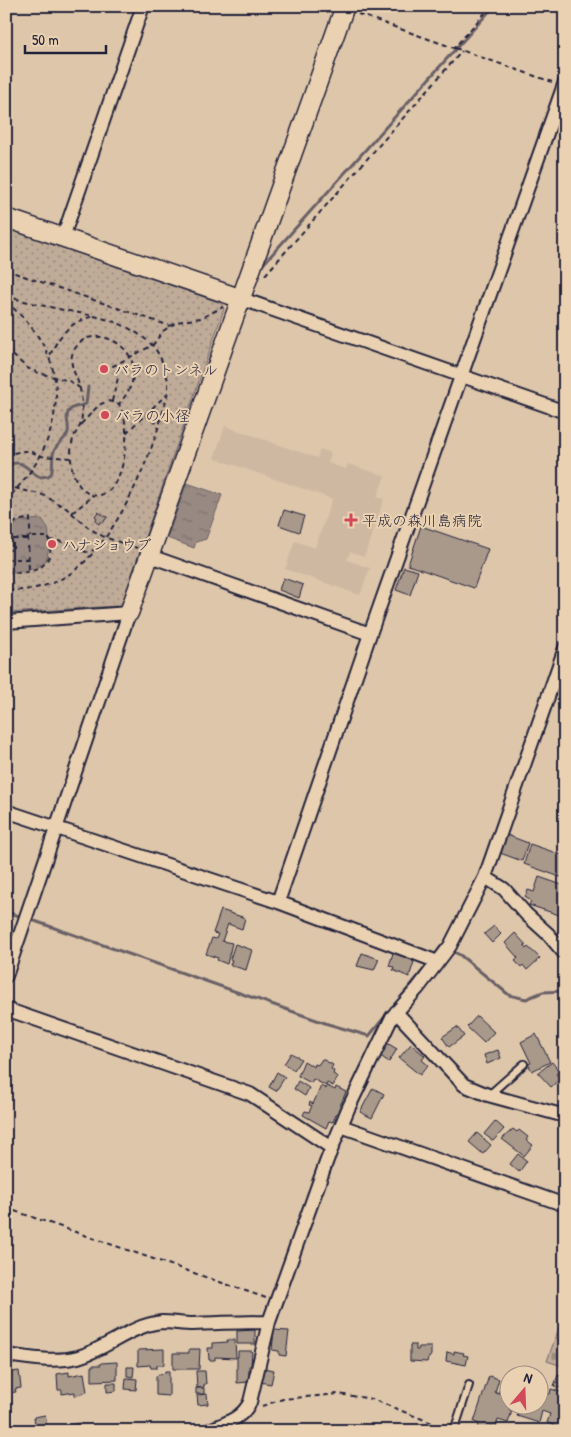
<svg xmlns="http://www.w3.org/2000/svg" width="571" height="1437" viewBox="0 0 571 1437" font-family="'Patrick Hand','Klee One',sans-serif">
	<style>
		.built { fill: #ceb8a1 }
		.cemetery { fill: url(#cemetery-stones); stroke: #70666a }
		.park { fill: url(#park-dots); stroke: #70666a }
		.water { fill: url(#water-ripples); stroke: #696066 }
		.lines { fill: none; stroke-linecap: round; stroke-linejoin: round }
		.stream { stroke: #696066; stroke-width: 3 }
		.building { fill: #a9998b; stroke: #22223b }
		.lane-casing { stroke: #22223b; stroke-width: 10 }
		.street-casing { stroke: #22223b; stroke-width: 16 }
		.secondary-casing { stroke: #22223b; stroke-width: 21 }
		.path { stroke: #22223b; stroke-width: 2; stroke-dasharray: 5 4; stroke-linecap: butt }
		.lane { stroke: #ead1b2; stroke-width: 6 }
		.street { stroke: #ead1b2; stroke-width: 12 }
		.secondary { stroke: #ead1b2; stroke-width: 18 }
		.poi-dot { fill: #d1495b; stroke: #ead1b2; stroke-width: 2 }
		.labels { text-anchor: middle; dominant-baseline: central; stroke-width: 4; stroke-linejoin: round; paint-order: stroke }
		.poi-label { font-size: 15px; fill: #22223b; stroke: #ead1b2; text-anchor: start }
	</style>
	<defs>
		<pattern id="cemetery-stones" width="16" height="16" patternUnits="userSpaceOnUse" patternTransform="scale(1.25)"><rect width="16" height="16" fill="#bfab98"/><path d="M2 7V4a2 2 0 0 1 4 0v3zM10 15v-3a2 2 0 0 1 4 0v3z" fill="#9b8b7d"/></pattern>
		<pattern id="park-dots" width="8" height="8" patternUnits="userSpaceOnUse" patternTransform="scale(1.25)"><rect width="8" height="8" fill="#bfab98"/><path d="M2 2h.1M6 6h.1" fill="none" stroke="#9b8b7d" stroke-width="1.8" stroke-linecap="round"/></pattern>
		<pattern id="water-ripples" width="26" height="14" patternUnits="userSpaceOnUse" patternTransform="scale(1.25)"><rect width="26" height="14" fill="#988982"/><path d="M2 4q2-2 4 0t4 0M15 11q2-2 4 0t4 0" fill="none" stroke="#7c706c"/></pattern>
	</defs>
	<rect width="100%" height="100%" fill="#dec6ab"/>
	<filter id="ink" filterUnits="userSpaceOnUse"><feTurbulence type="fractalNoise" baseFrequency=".02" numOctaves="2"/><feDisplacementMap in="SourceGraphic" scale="10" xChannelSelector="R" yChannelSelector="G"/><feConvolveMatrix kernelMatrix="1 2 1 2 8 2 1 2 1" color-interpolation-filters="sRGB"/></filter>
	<g filter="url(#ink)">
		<!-- built -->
		<path class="built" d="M225 426 317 458 320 449 331 453 328 463 346 469 348 464 385 476 377 497 384 499 364 557 350 552 347 560 370 568 360 595 285 569 295 541 315 548 332 499 214 458Z"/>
		<!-- cemetery -->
		<path class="cemetery" d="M565 1311V1367L547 1361Z"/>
		<!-- park -->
		<path class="park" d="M6 228 221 303 224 309 122 603 117 606 6 613Z"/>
		<!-- water -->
		<path class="water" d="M187 483 222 495 206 539 196 542 194 548 167 538Z
			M42 519C43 521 47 525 48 529 50 535 49 558 44 563 34 571 18 573 6 570V532L20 521Z"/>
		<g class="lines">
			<!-- stream -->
			<path class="stream" d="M258 270 494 6
				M6 467C23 456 27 471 40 477L48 476 51 474C54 467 51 458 54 451 57 444 63 441 67 435 72 427 62 416 71 409 75 406 82 406 86 404L88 387
				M6 912 23 917
				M29 919 328 1024 369 1036 429 963
				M450 950 460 955 509 995 526 999 543 992 565 991
				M434 956 442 945 445 947"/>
		</g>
		<!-- building -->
		<path class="building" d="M284 510 304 516 299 532 279 525Z
			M98 512 107 517 103 523 101 521 99 524 95 521 97 518 95 516Z
			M421 526 488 549 474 588 408 565Z
			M404 567 418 571 410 595 396 590Z
			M283 578 303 585 299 598 279 590Z
			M507 835 528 843 522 861 500 853Z
			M530 844 565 856V873L563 878 524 864Z
			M539 877 565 886V899L559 915 529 905 531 901 525 897 528 890 534 892Z
			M221 910 245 918 242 929 228 924 222 941 232 943 227 964 217 960 218 958 206 954 212 938 216 939 218 934 213 933Z
			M494 926 501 934 492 943 484 934Z
			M515 933 526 945 524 946 526 949 528 947 540 958 527 970 523 965 521 967 515 961 518 958 505 943Z
			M235 944 252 950 246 970 230 965 232 960 230 959Z
			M362 953 379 959 374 970 357 966Z
			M393 953 412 959V961L414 962 409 977 393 970 394 967 389 966Z
			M477 1016 494 1032 484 1043 467 1027Z
			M457 1027 464 1036 449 1047 442 1037Z
			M536 1034 550 1062 532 1071 528 1064 531 1063 521 1042Z
			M387 1043 397 1049 389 1062 379 1055Z
			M411 1044 425 1056 422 1060 428 1065 420 1075 399 1058Z
			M498 1050 501 1058 487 1064 484 1055Z
			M291 1053 301 1059 294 1070 284 1064Z
			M322 1059 333 1065 331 1069 334 1071 333 1074 338 1077 333 1086 327 1083 326 1086 313 1079 311 1083 298 1076 304 1061 314 1067 315 1064 318 1065Z
			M552 1062 559 1071 556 1074 560 1079 551 1087 538 1073Z
			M277 1072 285 1077 276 1091 269 1087Z
			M298 1081 309 1088 305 1096 294 1089Z
			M321 1086 326 1089 327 1086 335 1090 336 1087 346 1092 333 1122 329 1121 326 1128 303 1115 305 1111 309 1112 312 1106 309 1105 310 1102 313 1104Z
			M373 1088 384 1094 372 1118 360 1112Z
			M495 1121 504 1129 493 1141 484 1134Z
			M513 1129 517 1132 519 1130 528 1137 526 1140 533 1145 524 1156 502 1139Z
			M477 1133 491 1145 483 1154 469 1142Z
			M518 1154 527 1161 519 1172 510 1164Z
			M255 1330V1344H237V1331Z
			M274 1330 289 1331 286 1356 279 1355V1351L272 1350Z
			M227 1340H235L236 1358 215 1357V1360H209L208 1348H213V1343L228 1342Z
			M410 1345H416V1350H418L419 1347H431V1355L429 1358H428L427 1362 410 1361Z
			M164 1349V1365H157V1368H151L150 1365 138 1366V1350Z
			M189 1349H200L199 1369H173V1353H189Z
			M238 1351H252L251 1366H249V1382L237 1383V1357H238Z
			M454 1351 464 1353 463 1355 468 1356 466 1365 446 1361 447 1352 454 1354Z
			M117 1362V1380L92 1381V1365H101V1363Z
			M127 1367H134L133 1377 127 1376Z
			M263 1368 274 1370 271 1384 260 1382Z
			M19 1371 21 1388 15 1389 16 1392 7 1393 6 1373Z
			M165 1371H169V1396L156 1395V1376L165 1373Z
			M196 1371H205L206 1384H204V1387L197 1388Z
			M69 1372V1376L84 1373 87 1392 75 1396V1392L62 1394V1390H58L57 1374Z
			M558 1375 565 1378V1390L554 1386Z
			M489 1376 499 1379 495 1392 498 1394 503 1379 508 1381V1404H511L509 1410 512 1411 508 1423 498 1420 496 1428 490 1426 488 1431H481L477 1429 479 1424 474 1422Z
			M126 1378 137 1379 136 1390 125 1389Z
			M107 1383H116V1391L107 1392Z
			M196 1388H204V1394H196Z
			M551 1389 564 1393 563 1397 565 1398V1431H552L554 1425 547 1423 550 1414 542 1411 539 1423 517 1416 522 1404H538V1391L550 1394Z
			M207 1394 208 1404 198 1405 197 1395Z
			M45 1415 48 1430 53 1429 54 1431H36L34 1417Z
			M79 1423 80 1431H57V1427Z"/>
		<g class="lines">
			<defs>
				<path id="lane" d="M489 1095 524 1064
					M454 1431 469 1385"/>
				<path id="street" d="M63 237 143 6
					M242 299 565 412
					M150 556 370 634
					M6 622 129 613 6 976
					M6 811 278 902 438 962
					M485 877 504 889 526 914 548 934 565 954
					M278 902 370 634 565 82
					M6 1009 250 1094 332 1148
					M396 1012 464 1085 488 1095 565 1116
					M341 1126 565 1205
					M6 1355C30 1358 54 1363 78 1357 107 1349 131 1325 162 1322 172 1322 183 1324 193 1324 218 1323 243 1322 269 1322
					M208 1431C225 1423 242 1419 250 1402L269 1322 327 1160 348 1109 392 1017 418 988 450 946 485 877 565 648"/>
				<path id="secondary" d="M6 218 242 299
					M129 613 345 6"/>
			</defs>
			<!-- lane casing -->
			<use href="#lane" class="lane-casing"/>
			<!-- street casing -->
			<use href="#street" class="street-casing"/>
			<!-- secondary casing -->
			<use href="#secondary" class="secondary-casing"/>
			<!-- path -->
			<path class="path" d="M358 14 454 48 491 6
				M455 48 552 82
				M6 270 170 326
				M265 275 462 51
				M6 296C27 302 48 307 69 311 100 317 126 321 151 344 160 353 166 369 168 382 169 395 163 410 160 422 146 469 114 541 74 571 55 585 30 592 6 590
				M6 302C54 341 69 390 44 448 36 467 20 485 6 501
				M6 349 27 368 39 373 69 381 80 388
				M50 355C60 334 70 322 94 316
				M112 401 118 378 113 366 153 345 163 331 177 322 201 318 223 307
				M145 415 159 425
				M81 424 99 405 108 401 119 404C123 413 126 422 126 432 127 450 121 491 100 495 94 496 91 496 86 492 70 481 68 453 74 436 76 432 80 428 81 423 83 413 82 399 80 389 77 374 65 362 76 347 95 318 163 354 119 404
				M126 433 166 395
				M6 458 14 453 22 451H30L40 456 71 458
				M6 486 43 495 66 508 89 528 104 537 137 548
				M6 512 8 499
				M72 513 93 496
				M6 530 17 521 30 518V537
				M49 540 65 542 86 552 94 550
				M6 550H13V539H28
				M6 559H28
				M6 572C22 574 46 573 50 553 51 548 49 542 49 537H28L29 572
				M6 1208 266 1298
				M262 1406 283 1399 339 1394 372 1399 447 1429"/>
			<!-- lane -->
			<use href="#lane" class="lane"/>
			<!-- street -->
			<use href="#street" class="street"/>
			<!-- secondary -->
			<use href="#secondary" class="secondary"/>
		</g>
	</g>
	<!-- markers -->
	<g class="poi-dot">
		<circle cx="104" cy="369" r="5"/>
		<circle cx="105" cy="415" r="5"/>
		<path d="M348.5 512.5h5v5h5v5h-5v5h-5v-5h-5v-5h5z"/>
		<circle cx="52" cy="544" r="5"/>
	</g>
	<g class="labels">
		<!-- poi labels -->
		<g class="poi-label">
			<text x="114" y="369">バラのトンネル</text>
			<text x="115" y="415">バラの小径</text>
			<text x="362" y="520">平成の森川島病院</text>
			<text x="62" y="544">ハナショウブ</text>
		</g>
	</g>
	<!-- margin -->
	<rect width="571" height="1437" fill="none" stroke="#ead1b2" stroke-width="25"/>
	<rect x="12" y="12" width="546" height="1412" fill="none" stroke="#22223b" stroke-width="2" filter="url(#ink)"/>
	<!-- north arrow -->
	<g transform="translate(524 1390) rotate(19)"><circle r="24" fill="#ead1b2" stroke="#9a8b82"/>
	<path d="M0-4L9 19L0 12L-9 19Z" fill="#d1495b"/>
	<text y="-8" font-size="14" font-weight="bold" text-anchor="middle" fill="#22223b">N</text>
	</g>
	<!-- scale -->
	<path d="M25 45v8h81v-8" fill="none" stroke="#22223b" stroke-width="2.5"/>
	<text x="32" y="45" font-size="15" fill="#22223b" stroke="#ead1b2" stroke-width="4" paint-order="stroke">50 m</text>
</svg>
